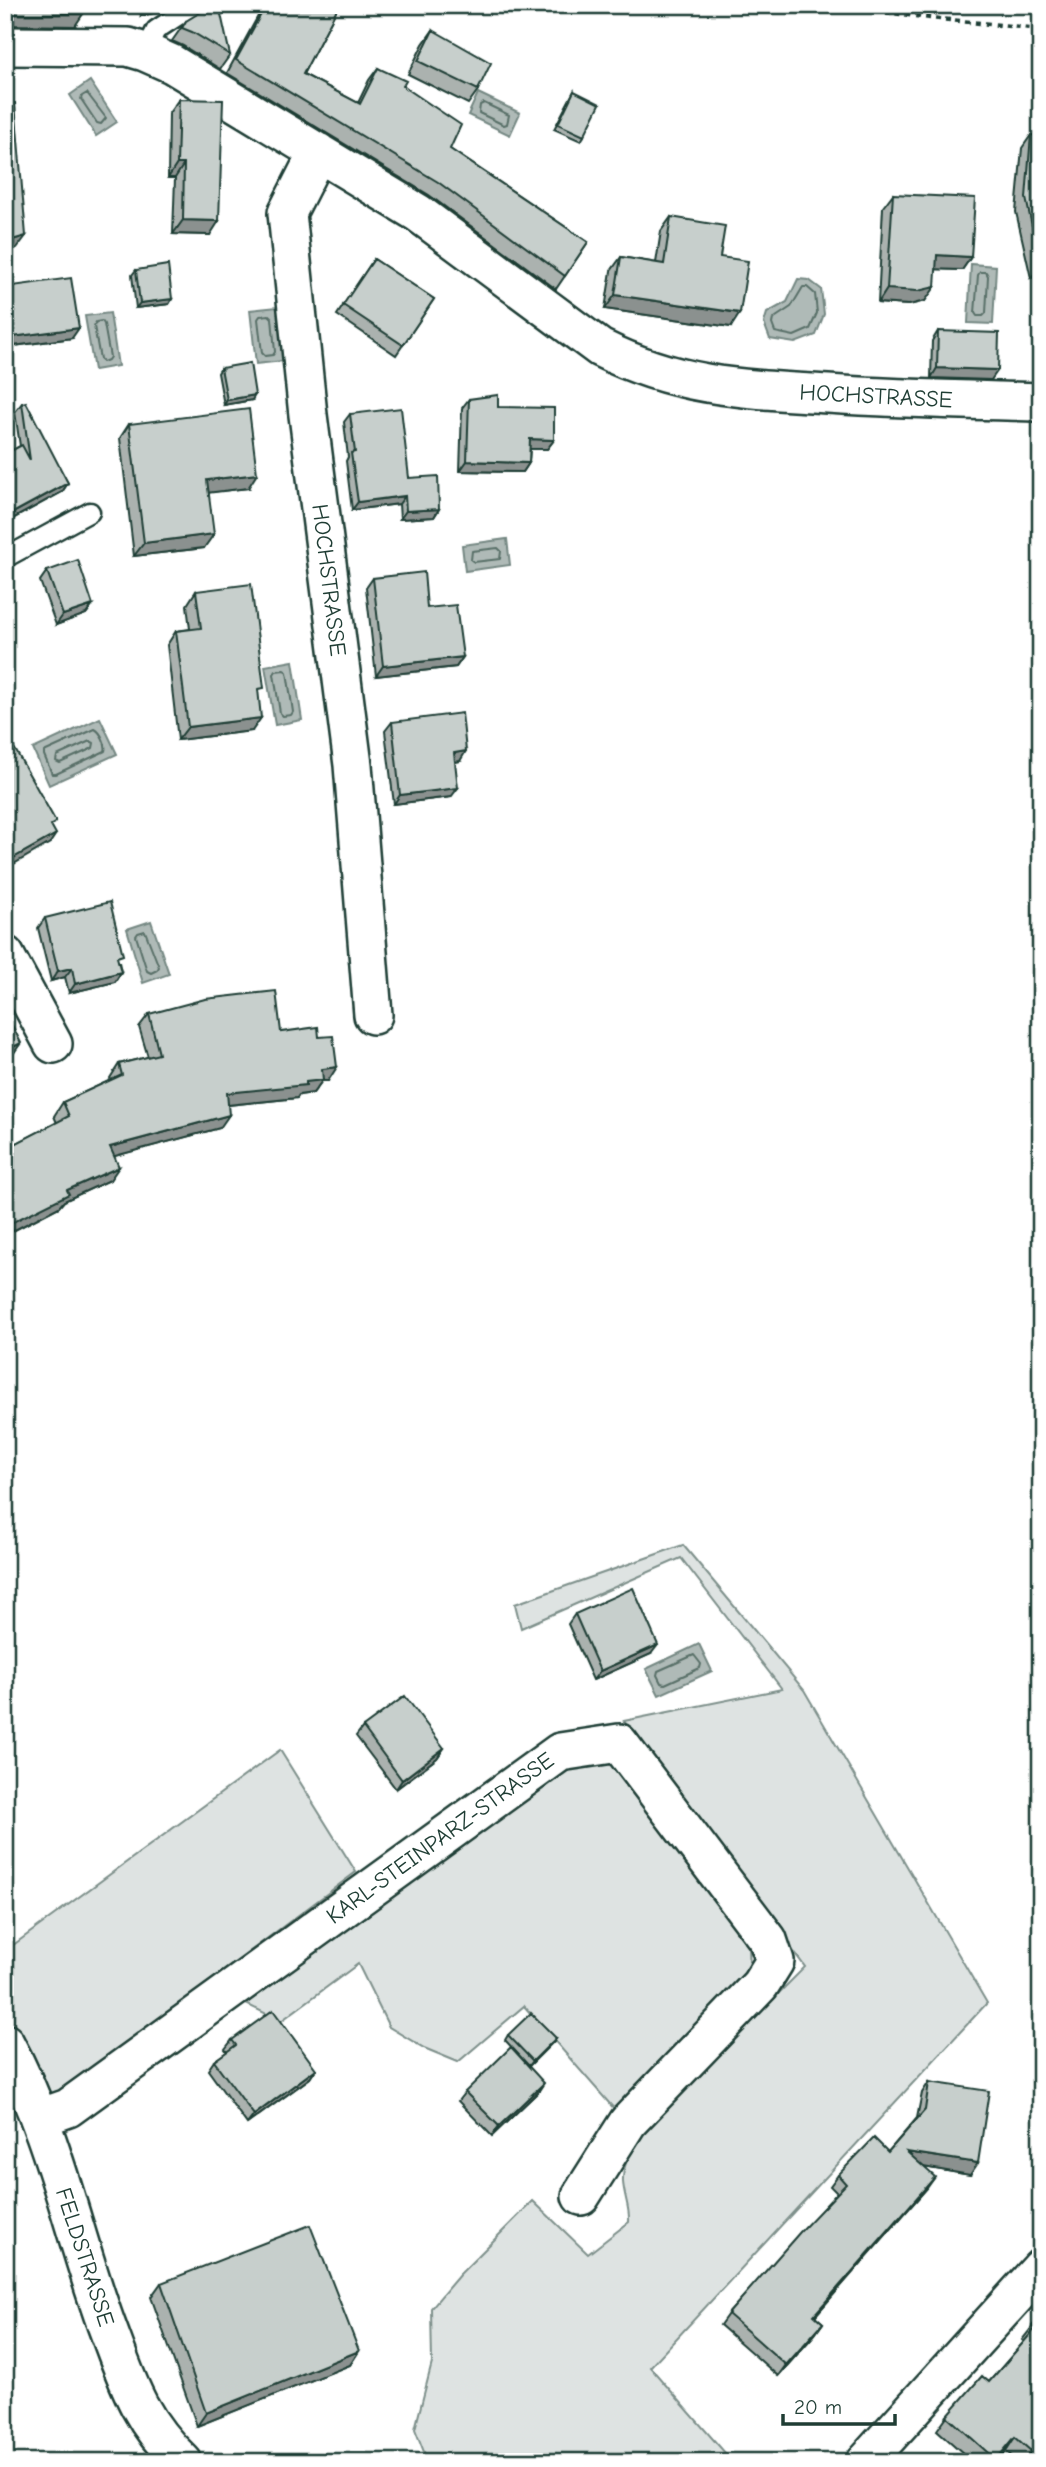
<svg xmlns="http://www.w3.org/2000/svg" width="1046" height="2467" viewBox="0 0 1046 2467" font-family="'Comic Neue',sans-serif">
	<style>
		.green { fill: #dee3e2; stroke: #7e908b; stroke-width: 2 }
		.water { fill: #afbab7; stroke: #758883; stroke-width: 2 }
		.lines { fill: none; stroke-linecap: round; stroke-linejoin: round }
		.shore { stroke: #596f68; stroke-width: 2 }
		.service-casing { stroke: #1f3d34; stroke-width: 23 }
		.minor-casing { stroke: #1f3d34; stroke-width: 42 }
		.path { stroke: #1f3d34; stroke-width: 4.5; stroke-dasharray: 5 5; stroke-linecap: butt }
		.service { stroke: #fff; stroke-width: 18 }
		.minor { stroke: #fff; stroke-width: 37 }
		.wall { fill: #abb2af; stroke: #1f3d34; stroke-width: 2 }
		.shaded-wall { fill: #8b918f; stroke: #1f3d34; stroke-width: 2 }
		.building { fill: #c7cfcc; stroke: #1f3d34; stroke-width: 2 }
		.labels { text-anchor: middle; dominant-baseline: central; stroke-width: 5; stroke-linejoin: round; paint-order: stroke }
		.street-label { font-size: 23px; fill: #1f3d34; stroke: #fff }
	</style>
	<rect width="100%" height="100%" fill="#fff"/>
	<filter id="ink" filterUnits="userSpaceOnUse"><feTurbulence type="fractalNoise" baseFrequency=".0143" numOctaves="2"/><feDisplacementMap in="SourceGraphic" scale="14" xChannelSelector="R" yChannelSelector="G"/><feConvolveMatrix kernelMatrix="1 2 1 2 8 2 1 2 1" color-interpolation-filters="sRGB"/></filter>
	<g filter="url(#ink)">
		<!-- green -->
		<path class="green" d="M683 1545 804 1690 987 2003 650 2367 733 2462H428L415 2429 432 2363 431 2308 460 2274 533 2201 588 2254 629 2222C630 2208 624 2196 623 2182 622 2166 632 2149 638 2134L805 1967 624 1721 782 1689 681 1558 521 1628 515 1604Z
			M280 1750 356 1872 52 2099 5 2019V1951Z
			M583 1762H605L623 1771 749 1943 750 1978 616 2111 524 2006 458 2062 424 2048 389 2027 358 1964 281 2021 246 2004 547 1776Z"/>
		<!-- water -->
		<path class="water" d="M90 81 117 122 96 136 70 95Z
			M478 93 520 113 510 135 468 115Z
			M971 264 996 266 993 324 968 323Z
			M798 279 809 280 821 289 824 314 816 335 795 343 770 339 764 323 767 313 787 302Z
			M277 307 283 361 256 364 250 310Z
			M110 313 118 366 94 370 85 316Z
			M507 539 510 565 465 571 462 545Z
			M293 661 302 720 275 725 265 666Z
			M100 718 117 754 49 785 33 749Z
			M151 921 169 974 143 983 127 929Z
			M699 1644 712 1671 659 1695 646 1669Z"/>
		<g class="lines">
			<!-- shore -->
			<path class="shore" d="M87 93 106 118 101 124 97 123 81 99 82 96Z
				M484 103 509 115 507 124 504 125 479 113 480 105Z
				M980 272H986L988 276 986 313 983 316H977L975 313 978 275Z
				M803 287H807L815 294 817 313 810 329 794 336 775 332 772 324 773 319 791 307Z
				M269 315 272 318 275 352 273 355 265 356 262 353 258 319 260 316Z
				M102 321 104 324 110 357 108 360 103 362 100 359 94 326 96 322Z
				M498 548 501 551 500 559 474 562 471 560 472 551Z
				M284 670 287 672 293 712 291 715 283 716 280 713 274 674 276 671Z
				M95 729C101 732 107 745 105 751L56 774H52L44 755V752Z
				M90 741 94 743 93 748 60 763 56 761 57 756Z
				M145 931 159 967 157 970 151 973 147 971 136 936 138 933Z
				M694 1655 701 1664 700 1668 665 1684 661 1683 657 1675 658 1671Z"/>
			<defs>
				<path id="service" d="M145 52 156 30 182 13 212 5
					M5 558 90 512"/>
				<path id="minor" d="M5 46 128 47 145 52 172 64 418 213 600 348C678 387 742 389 828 394 899 399 970 400 1041 402
					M318 152 287 213 308 415 353 765 373 1015
					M5 955 53 1044
					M5 2043C53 2131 72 2230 106 2324 127 2380 138 2420 183 2462
					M40 2118 68 2108 560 1752 619 1743 768 1940 775 1961 760 1985 628 2122 581 2196
					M865 2462 1041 2268"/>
			</defs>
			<!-- service casing -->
			<use href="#service" class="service-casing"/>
			<!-- minor casing -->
			<use href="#minor" class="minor-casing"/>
			<!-- path -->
			<path class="path" d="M836 5 930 18 1041 29"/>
			<!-- service -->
			<use href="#service" class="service"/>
			<!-- minor -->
			<use href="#minor" class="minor"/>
		</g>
		<!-- wall -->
		<path class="wall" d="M138 5H174L165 10 141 16Z
			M264 5H339L303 74 358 103 369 80 378 68 403 86 450 149 588 242 556 289 429 195 227 73Z
			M186 21 230 55 220 69 183 46 172 41Z
			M433 30 478 90 468 104 408 74 423 44Z
			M574 91 584 136 581 141 554 129Z
			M179 99 210 235 173 234 175 178H168L169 113Z
			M1031 135 1041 136V276L1031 278 1016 212 1022 148Z
			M893 194 971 257 962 270 936 269 925 301 909 305 878 303 883 207Z
			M671 217 720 257 731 327 605 309 611 271 621 257 656 263 661 231Z
			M374 259 434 299 396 355 337 315Z
			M136 270 172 299 169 304 136 308 132 275Z
			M5 287 72 338 6 347Z
			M938 331 991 380 931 378 932 341Z
			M221 368 252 400 224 405 218 373Z
			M469 399 498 407 554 440 547 449H530L529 463 523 472 460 471 462 408Z
			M22 403 68 483 62 492 5 523V454L20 446 15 412Z
			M350 414 439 509 434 517 400 519 399 504 352 510 346 461 348 457 344 422Z
			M129 424 248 488 209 492 204 548 134 556 120 438Z
			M47 571 93 605 86 614 56 625 40 581Z
			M373 578 427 608 463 657 456 667 376 676 366 588Z
			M196 591 252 731 178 740 167 645 176 631 190 629 187 605Z
			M392 722 460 761 455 762 451 797 394 804 385 731Z
			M45 918 119 962 121 972 115 982 69 993 65 977 51 981 38 928Z
			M149 1014 319 1037 328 1081H322L313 1093 299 1095 297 1098 228 1105 220 1128 114 1156 110 1180 64 1201 59 1207 5 1235V1149L57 1123 54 1116 63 1102 111 1080 110 1078 119 1064 148 1057 139 1027Z
			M575 1614 651 1654 593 1680 568 1624Z
			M363 1727 444 1748 437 1758 396 1789 356 1736Z
			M508 2035 556 2038 552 2043 529 2066 505 2040Z
			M232 2040 316 2069 310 2078 247 2124 208 2070 214 2061 227 2052 225 2049Z
			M929 2082 970 2175 924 2167 927 2188 815 2316 823 2323 815 2334 778 2376 720 2325 728 2314 837 2193 830 2186 838 2175 888 2152 917 2118 922 2093Z
			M465 2092H538L492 2136 458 2101Z
			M161 2283 359 2351 350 2365 197 2426 151 2297Z
			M1041 2316V2442L1024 2462H1018L1006 2451 996 2462H973L937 2430 947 2416 989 2382 1024 2342 1022 2340Z"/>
		<!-- shaded-wall -->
		<path class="shaded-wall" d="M151 5H174L165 10 141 16 147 6Z
			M13 14H83L75 26 5 25V16Z
			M177 164H184L175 178H168Z
			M183 220 219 221 210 235 173 234Z
			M26 236 17 248 5 252V242Z
			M937 255 971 257 962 270 927 269Z
			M1041 264V276L1031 278Z
			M935 287 925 301 909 305 878 303 887 289Z
			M615 295 740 313 731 327 605 309Z
			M172 299 169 304 136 308 140 303Z
			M79 328 72 338 6 347 12 337Z
			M937 368 998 370 991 380 931 378Z
			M255 395 252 400 224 405 227 400Z
			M530 439 554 440 547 449H523Z
			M467 461 529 463 523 472 460 471Z
			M257 474 248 488 198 494 207 480Z
			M68 483 62 492 5 523V520L9 515Z
			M405 496 399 504 352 510 358 502Z
			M439 509 434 517 400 519 406 511Z
			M214 534 204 548 134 556 144 543Z
			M93 605 86 614 56 625 63 615Z
			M463 657 456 667 376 676 383 666Z
			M261 718 252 731 178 740 188 727Z
			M466 751 460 761 447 763 454 753Z
			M458 788 451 797 394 804 400 795Z
			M56 834 50 843 5 869 6 862Z
			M72 968 65 977 51 981 58 971Z
			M121 972 115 982 69 993 75 984Z
			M21 1043 11 1057 5 1060V1051Z
			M337 1067 328 1081H322L313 1093 299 1095 297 1098 218 1106 227 1093 306 1082 322 1069Z
			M229 1115 220 1128 100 1160 110 1147Z
			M119 1167 110 1180 64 1201 59 1207 5 1235V1226L67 1190Z
			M658 1645 651 1654 593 1680 600 1671Z
			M444 1748 437 1758 396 1789 402 1780Z
			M556 2038 552 2043 529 2066 533 2061Z
			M316 2069 310 2078 247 2124 254 2115Z
			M544 2083 538 2092 492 2136 499 2126Z
			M907 2152 978 2163 970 2175 900 2163Z
			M935 2177 927 2188 806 2326 814 2315Z
			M823 2323 815 2334 778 2376 786 2365Z
			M359 2351 350 2365 197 2426 206 2413Z
			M1015 2437 1006 2451 996 2462H995Z
			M1041 2440V2442L1023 2462 1031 2451Z"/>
		<!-- building -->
		<path class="building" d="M5 5H83V14H13L5 16Z
			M214 5H219L230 55 192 32 182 28 186 21 209 7Z
			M266 5H339L303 74 360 104 378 68 406 81 403 86 461 125 450 149 588 242 565 276 438 182 236 60Z
			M433 30 491 63 478 90 418 61Z
			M574 91 600 104 584 136 558 124Z
			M179 99 223 100 219 221 183 220 184 164H177Z
			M5 103H15L26 236 5 242Z
			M1031 135 1041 136 1040 264 1026 198Z
			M893 194 975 198 971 257 937 255 935 287 918 291 887 289Z
			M671 217 725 226 720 257 748 261 740 313 615 295 621 257 664 264Z
			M374 259 434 299 403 345 343 305Z
			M168 265 172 299 140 303 136 270Z
			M71 278 79 328 12 337 5 287Z
			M938 331 999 333 998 370 937 368Z
			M250 363 255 395 227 400 221 368Z
			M498 395V407L554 408V440L530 439 529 463 467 461 469 399Z
			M26 402 68 483 9 515 5 508V454L22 445 30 460 22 403Z
			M401 408 409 478 438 476 439 509 406 511 405 496 358 502 351 453 355 452 350 414Z
			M249 409 257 474 207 480 214 534 144 543 129 424Z
			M78 560 93 605 63 615 47 571Z
			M424 572 427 608 456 605 463 657 383 666 373 578Z
			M251 584 264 688 258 689 261 718 188 727 176 631 201 628 196 591Z
			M462 713 466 751 454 753 458 788 400 795 392 722Z
			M12 744 56 822 51 825 56 834 6 862 5 748Z
			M110 902 123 955 117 957 121 972 75 984 72 968 58 971 45 918Z
			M276 991 281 1032 318 1027 319 1037 333 1036 337 1067 322 1069 323 1080 306 1082V1085L227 1093 229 1115 110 1147 119 1167 67 1190 69 1194 5 1226V1149L69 1116 63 1102 122 1075 119 1064 159 1054 149 1014 205 999Z
			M5 1011 21 1043 5 1051Z
			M633 1588 658 1645 600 1671 575 1614Z
			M405 1696 444 1748 402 1780 363 1727Z
			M273 2010 316 2069 254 2115 214 2061 236 2045 232 2040Z
			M531 2013 556 2038 533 2061 508 2035Z
			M511 2047 544 2083 499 2126 465 2092Z
			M929 2082 989 2091 978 2163 907 2152 935 2177 814 2315 823 2323 786 2365 728 2314 800 2232 846 2184 838 2175 874 2138 888 2152 925 2110Z
			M310 2225 359 2351 206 2413 161 2283Z
			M1041 2316V2440L1031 2451 1015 2437 996 2460 947 2416 982 2376 989 2382 1035 2329 1032 2326Z"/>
	</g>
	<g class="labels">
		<!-- street labels -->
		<g class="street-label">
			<text transform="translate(876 396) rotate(3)">HOCHSTRASSE</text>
			<text transform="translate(329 580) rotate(83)">HOCHSTRASSE</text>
			<text transform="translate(440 1838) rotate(-36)">KARL-STEINPARZ-STRASSE</text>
			<text transform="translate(85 2257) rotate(72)">FELDSTRASSE</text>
		</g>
	</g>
	<!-- margin -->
	<rect width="1046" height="2467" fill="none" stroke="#fff" stroke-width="28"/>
	<rect x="14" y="14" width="1018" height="2439" fill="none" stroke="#1f3d34" stroke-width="2.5" filter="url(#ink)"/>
	<!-- scale -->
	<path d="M783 2414v10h112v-10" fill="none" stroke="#1f3d34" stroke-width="3.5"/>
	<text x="794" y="2414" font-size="21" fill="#1f3d34" stroke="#ffffff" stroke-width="5" paint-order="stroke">20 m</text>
</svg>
